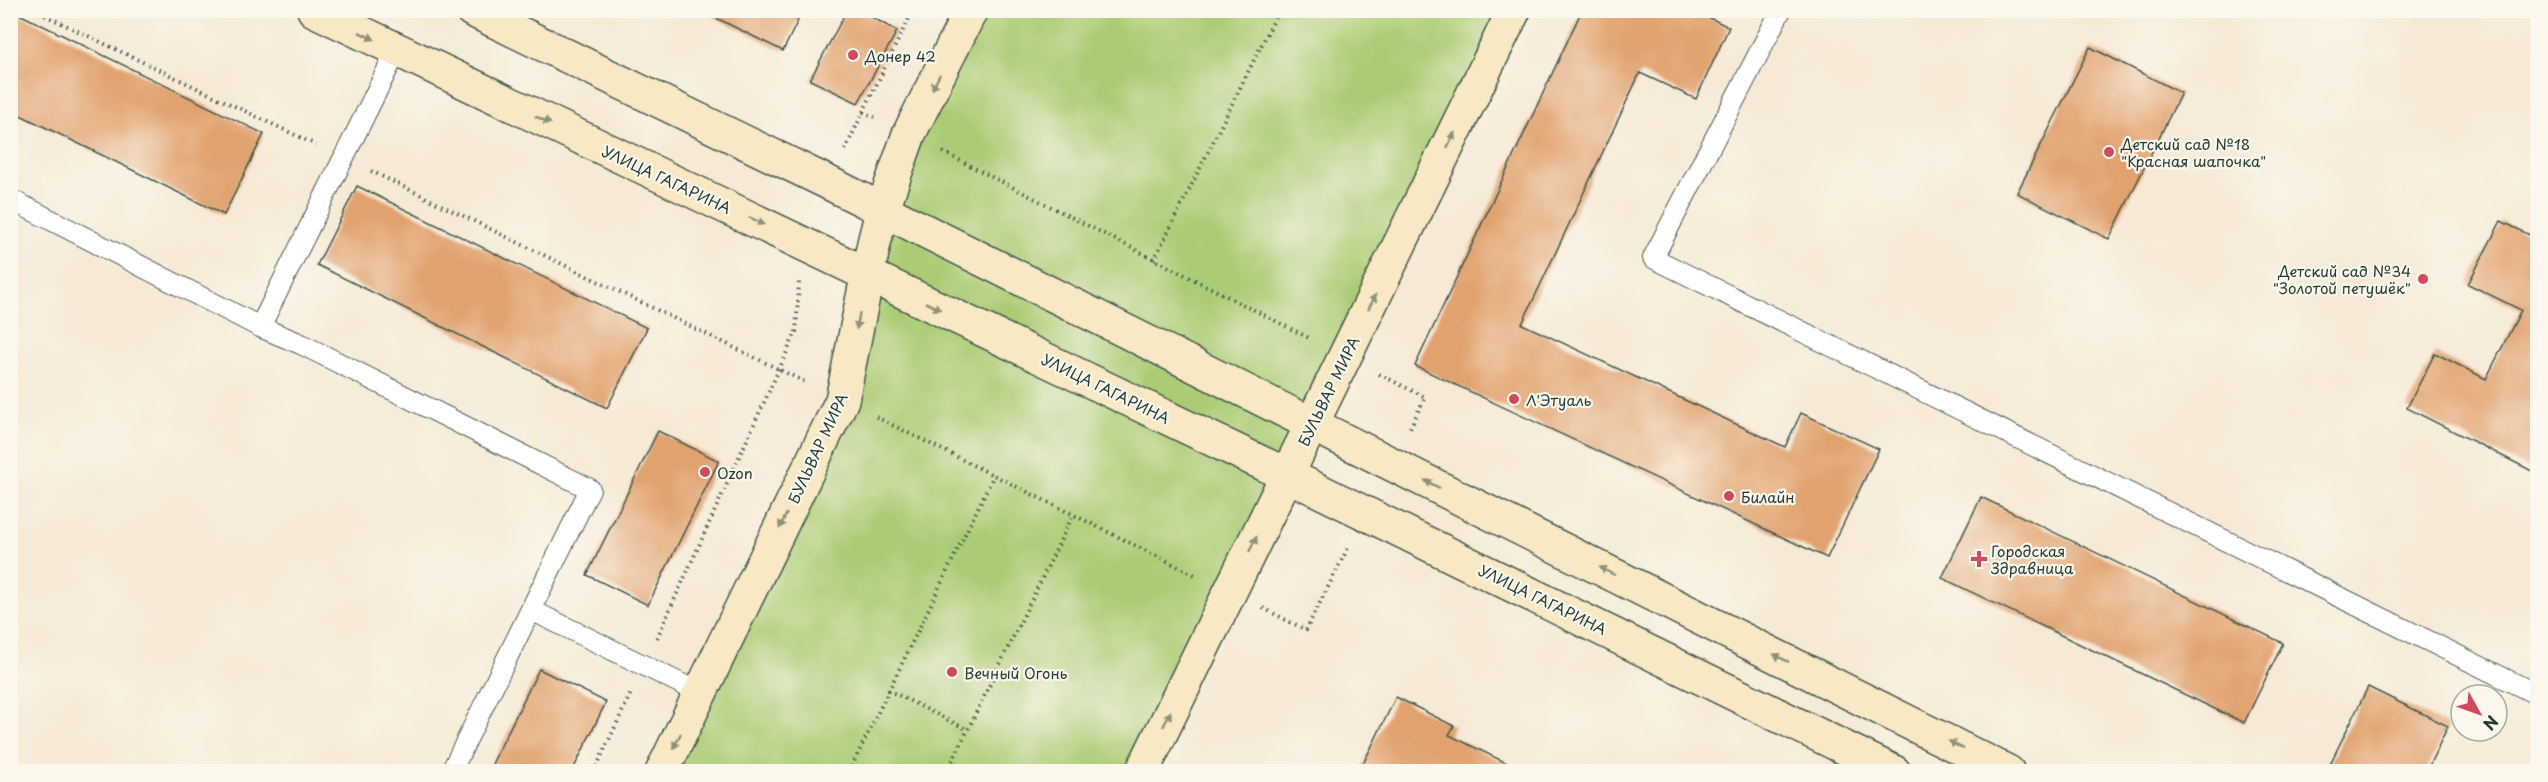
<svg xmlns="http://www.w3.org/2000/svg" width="2548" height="782" viewBox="0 0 2548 782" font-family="'Playpen Sans',sans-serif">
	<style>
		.green { fill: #abcc74; stroke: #658454; stroke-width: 1.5 }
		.building { fill: #e1a26e }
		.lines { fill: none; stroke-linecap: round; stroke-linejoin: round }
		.lane-casing { stroke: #3f574c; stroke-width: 22 }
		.secondary-casing { stroke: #3f574c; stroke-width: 36 }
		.path { stroke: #3f574c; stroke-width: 4; stroke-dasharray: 1.5 4.5; stroke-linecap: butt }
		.lane { stroke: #fff; stroke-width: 20 }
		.secondary { stroke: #f8e8c3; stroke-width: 33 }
		.oneway { fill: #8c927c }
		.poi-dot { fill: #d1495b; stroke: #fbf7ec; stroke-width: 2 }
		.labels { text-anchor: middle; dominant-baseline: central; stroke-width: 4.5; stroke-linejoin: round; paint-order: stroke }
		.poi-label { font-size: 15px; fill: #1f3d34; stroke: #fbf7ec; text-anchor: start }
		.street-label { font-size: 15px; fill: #1f3d34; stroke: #fbf7ec }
	</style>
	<rect width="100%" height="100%" fill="#fbf7ec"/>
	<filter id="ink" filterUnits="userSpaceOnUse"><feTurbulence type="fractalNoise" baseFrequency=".0167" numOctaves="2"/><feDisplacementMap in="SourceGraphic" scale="12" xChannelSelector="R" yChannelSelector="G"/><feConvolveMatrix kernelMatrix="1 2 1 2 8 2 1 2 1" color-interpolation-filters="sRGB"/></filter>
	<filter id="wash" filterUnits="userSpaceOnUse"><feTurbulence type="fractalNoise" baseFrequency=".008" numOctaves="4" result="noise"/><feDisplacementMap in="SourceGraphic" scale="24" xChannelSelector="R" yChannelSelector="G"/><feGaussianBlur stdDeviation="1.35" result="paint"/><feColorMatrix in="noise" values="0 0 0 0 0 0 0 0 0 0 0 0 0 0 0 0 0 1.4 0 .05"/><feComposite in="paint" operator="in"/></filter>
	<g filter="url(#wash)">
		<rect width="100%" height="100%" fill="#f6e9d5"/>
		<!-- green -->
		<path class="green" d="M971 11H1514L1142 771 662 772 842 400 868 274Z"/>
		<g id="blocks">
			<!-- building -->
			<path class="building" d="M11 10 264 134 224 215 10 110Z
				M700 10H803L783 51Z
				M847 10H859L897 31 858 103 810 80Z
				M1582 10H1693L1729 27 1696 99 1640 73 1522 324 1785 447 1801 413 1879 449 1827 558 1415 366Z
				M2090 47 2181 93 2109 239 2017 193Z
				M357 186 647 328 607 408 317 265Z
				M2501 221 2538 239V460L2532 471 2407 408 2435 353 2486 379 2521 310 2468 284Z
				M658 431 719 461 648 605 587 575Z
				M1981 497 2283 643 2244 723 1942 578Z
				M539 669 606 702 572 772H488Z
				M2368 687 2448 726 2426 772H2326Z
				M1396 697 1454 726 1449 735 1525 772H1359Z"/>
		</g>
	</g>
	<g filter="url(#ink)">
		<use href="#blocks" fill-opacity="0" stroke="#3f574c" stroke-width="1.5"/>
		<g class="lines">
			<defs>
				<path id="lane" d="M1781 10 1653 258 2538 695
					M397 50 260 327 301 344 590 489 451 772
					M10 199 260 327
					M531 610 700 693"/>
				<path id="secondary" d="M314 10 1287 475 1894 772
					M472 10 829 183 2008 772
					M662 772 842 400 874 243 882 211 909 134 971 10
					M1142 772 1514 10"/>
			</defs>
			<!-- lane casing -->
			<use href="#lane" class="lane-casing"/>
			<!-- secondary casing -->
			<use href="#secondary" class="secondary-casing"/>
			<!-- path -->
			<path class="path" d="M34 10 316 145
				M863 112 913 10
				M845 150 863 112 875 117
				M943 152 1311 339
				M371 171 807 383
				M1154 260 1279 10
				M1379 374 1425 397 1409 430
				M876 417 1197 576
				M1263 608 1306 630 1349 546
				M657 638 796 332 799 282
				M888 690 968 730
				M594 772 631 693
				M849 772 994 475
				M947 772 1073 515"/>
			<!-- lane -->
			<use href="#lane" class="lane"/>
			<!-- secondary -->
			<use href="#secondary" class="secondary"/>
		</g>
		<!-- one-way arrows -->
		<defs><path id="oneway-solid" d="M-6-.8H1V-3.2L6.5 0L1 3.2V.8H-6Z" transform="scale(1.5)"/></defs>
		<g class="oneway">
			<use href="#oneway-solid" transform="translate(367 36) rotate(26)"/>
			<use href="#oneway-solid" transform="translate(936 82) rotate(117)"/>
			<use href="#oneway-solid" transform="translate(543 120) rotate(25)"/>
			<use href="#oneway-solid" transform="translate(1451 140) rotate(-64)"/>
			<use href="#oneway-solid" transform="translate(757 221) rotate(25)"/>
			<use href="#oneway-solid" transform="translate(1372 302) rotate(-64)"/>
			<use href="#oneway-solid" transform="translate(933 306) rotate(26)"/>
			<use href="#oneway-solid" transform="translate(858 321) rotate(101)"/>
			<use href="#oneway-solid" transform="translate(1432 484) rotate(-153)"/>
			<use href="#oneway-solid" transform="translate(783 521) rotate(116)"/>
			<use href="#oneway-solid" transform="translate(1253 544) rotate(-64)"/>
			<use href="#oneway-solid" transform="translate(1607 571) rotate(-153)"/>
			<use href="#oneway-solid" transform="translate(1781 658) rotate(-153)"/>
			<use href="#oneway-solid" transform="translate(1167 719) rotate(-64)"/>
			<use href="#oneway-solid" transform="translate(677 741) rotate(116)"/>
			<use href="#oneway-solid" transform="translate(1956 745) rotate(-153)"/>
		</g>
	</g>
	<!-- markers -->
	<g class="poi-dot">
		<circle cx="853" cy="55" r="6"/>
		<circle cx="2109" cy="152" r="6"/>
		<circle cx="2423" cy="279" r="6"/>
		<circle cx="1514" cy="399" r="6"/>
		<circle cx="705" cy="472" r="6"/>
		<circle cx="1729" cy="496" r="6"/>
		<path d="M1976 550h6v6h6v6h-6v6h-6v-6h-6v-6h6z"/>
		<circle cx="952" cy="672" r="6"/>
	</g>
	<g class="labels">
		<!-- poi labels -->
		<g class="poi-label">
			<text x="865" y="55">Донер 42</text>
			<text x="2121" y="143">Детский сад №18<tspan x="2121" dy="17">"Красная шапочка"</tspan></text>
			<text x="2411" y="270" text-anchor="end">Детский сад №34<tspan x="2411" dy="17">"Золотой петушёк"</tspan></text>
			<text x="1526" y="399">Л'Этуаль</text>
			<text x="717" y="472">Ozon</text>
			<text x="1741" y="496">Билайн</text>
			<text x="1991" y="550">Городская<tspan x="1991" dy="17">Здравница</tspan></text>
			<text x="964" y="672">Вечный Огонь</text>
		</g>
		<!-- street labels -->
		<g class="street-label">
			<text transform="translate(667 179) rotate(25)">УЛИЦА ГАГАРИНА</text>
			<text transform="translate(1106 388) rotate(26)">УЛИЦА ГАГАРИНА</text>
			<text transform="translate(1328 391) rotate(-64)">БУЛЬВАР МИРА</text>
			<text transform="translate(817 448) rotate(-65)">БУЛЬВАР МИРА</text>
			<text transform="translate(1543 599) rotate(26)">УЛИЦА ГАГАРИНА</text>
		</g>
	</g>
	<!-- margin -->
	<rect width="2548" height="782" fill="none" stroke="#fbf7ec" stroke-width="36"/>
	<!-- north arrow -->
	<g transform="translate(2479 713) rotate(130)"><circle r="28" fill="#fbf7ec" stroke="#a3ada2" stroke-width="1.5"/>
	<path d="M0-4.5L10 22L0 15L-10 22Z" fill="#d1495b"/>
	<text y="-9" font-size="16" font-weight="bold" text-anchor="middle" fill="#1f3d34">N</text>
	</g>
</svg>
